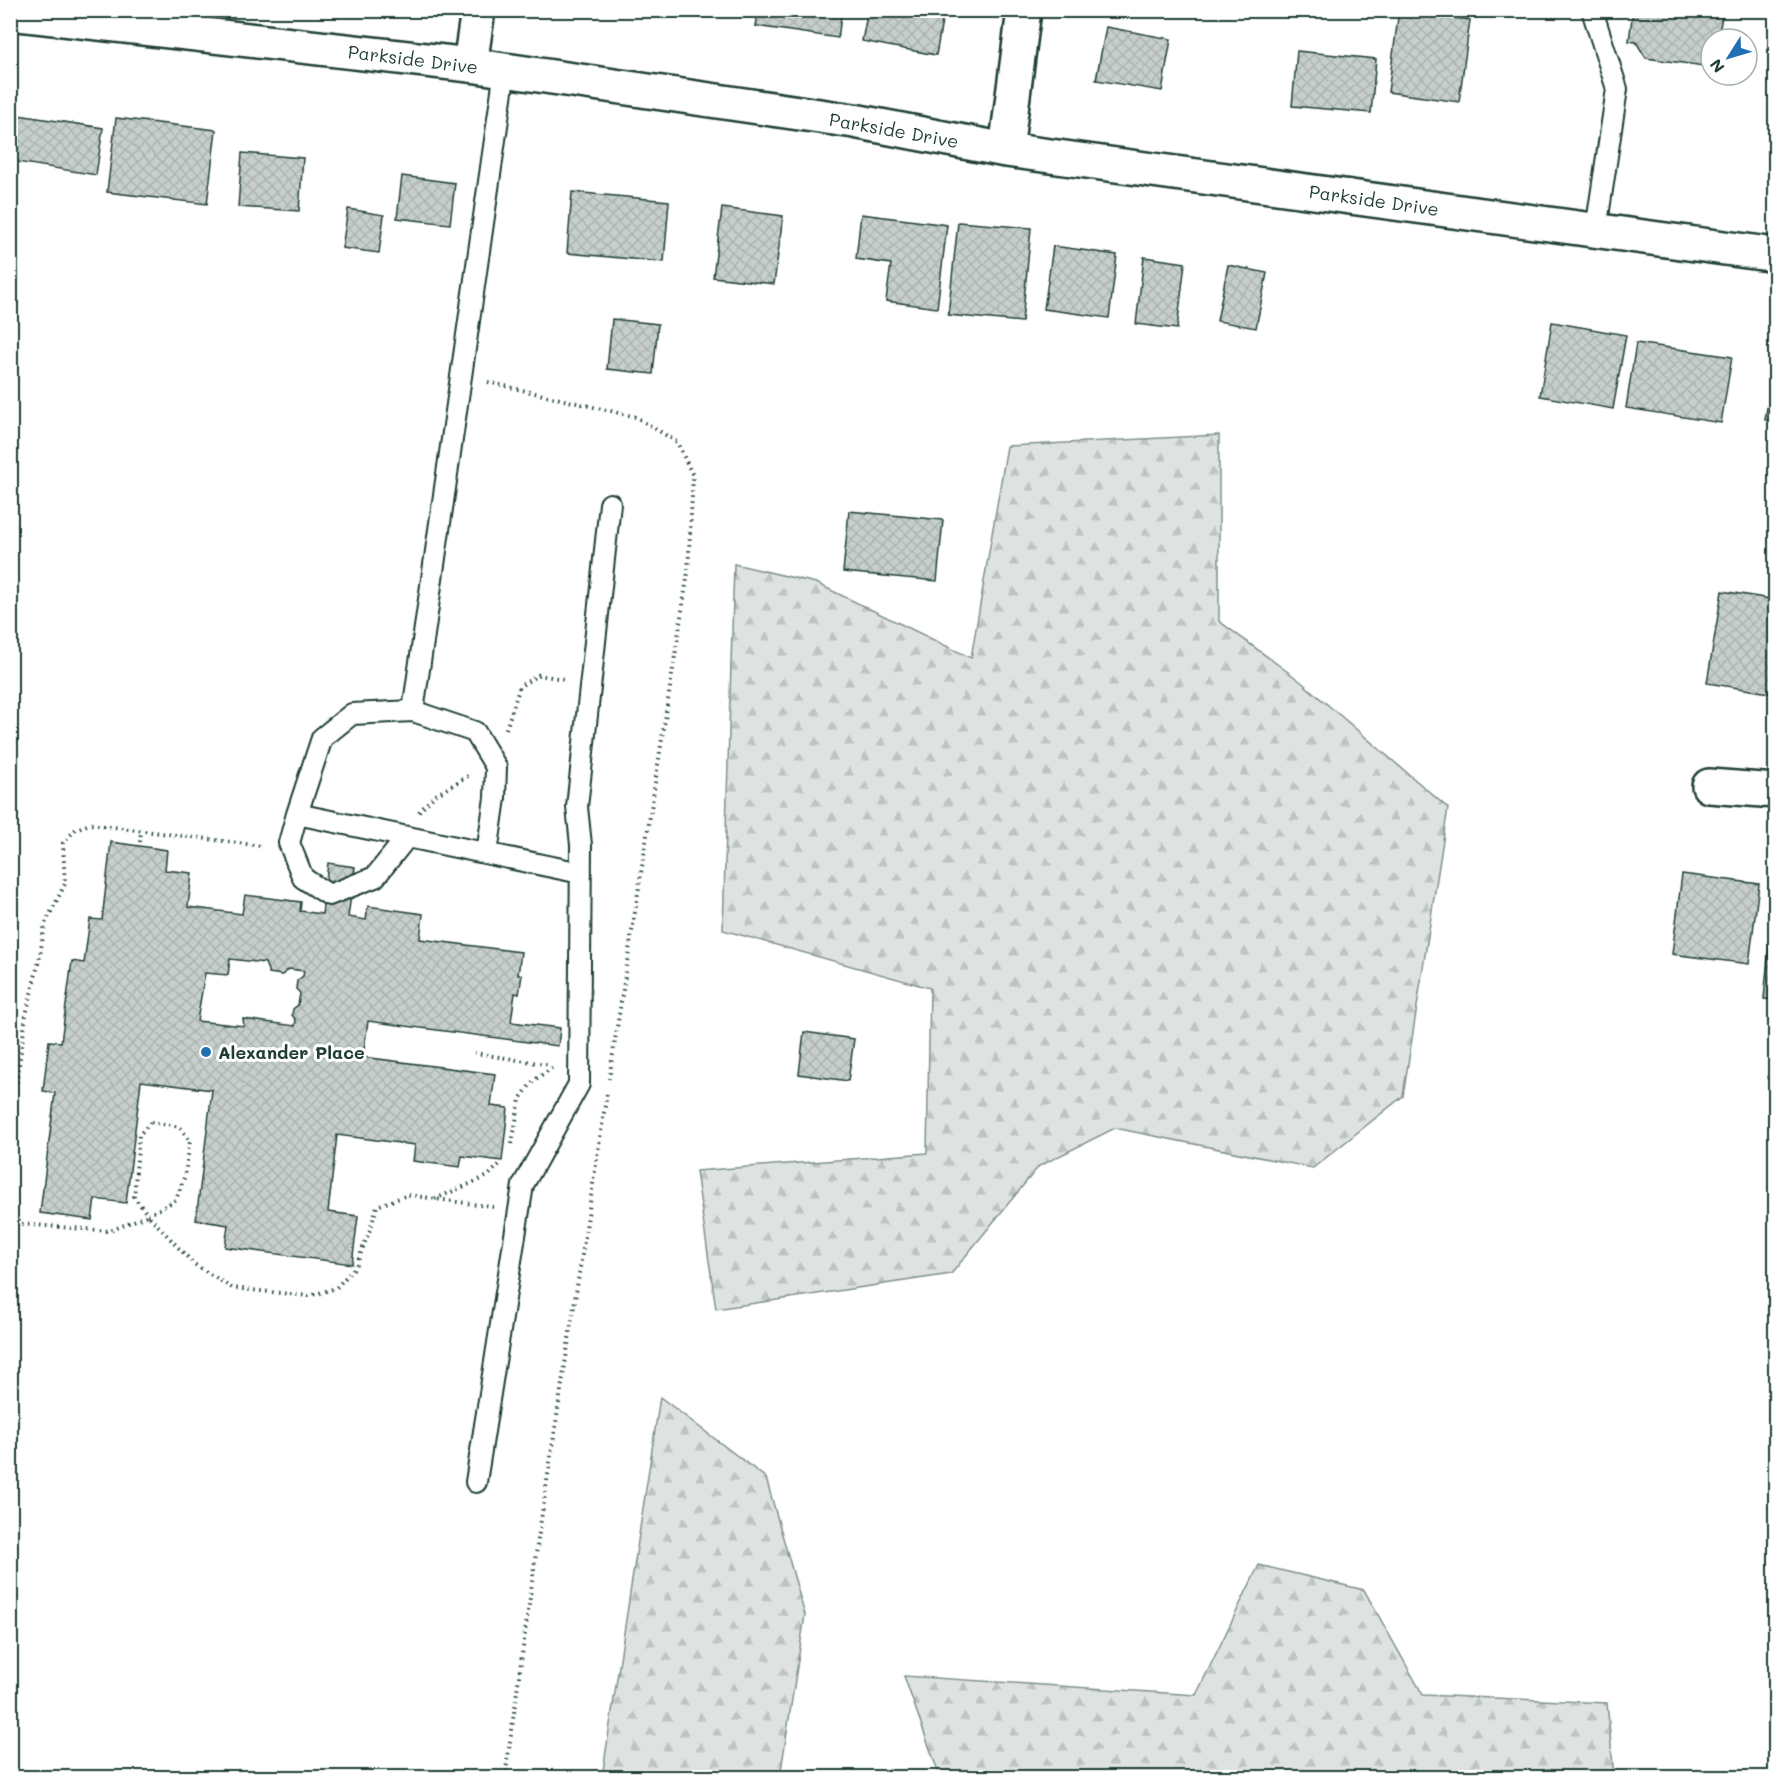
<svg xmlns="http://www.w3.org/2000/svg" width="1786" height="1788" viewBox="0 0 1786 1788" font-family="Mali,sans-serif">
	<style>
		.forest { fill: url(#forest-firs); stroke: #7e908b; stroke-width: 1.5 }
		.building { fill: url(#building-cross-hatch); stroke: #1f3d34; stroke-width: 1.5; fill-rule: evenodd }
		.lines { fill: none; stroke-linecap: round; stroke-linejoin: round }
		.service-casing { stroke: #1f3d34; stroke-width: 24 }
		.minor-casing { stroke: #1f3d34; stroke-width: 38 }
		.secondary-casing { stroke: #1f3d34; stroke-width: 38 }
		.path { stroke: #1f3d34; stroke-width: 4; stroke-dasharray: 1.5 4.5; stroke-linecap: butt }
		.service { stroke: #fff; stroke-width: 20 }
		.minor { stroke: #fff; stroke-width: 33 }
		.secondary { stroke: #fff; stroke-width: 33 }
		.poi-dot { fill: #1f6fb2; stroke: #fff; stroke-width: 2 }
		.labels { text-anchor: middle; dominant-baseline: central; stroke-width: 6; stroke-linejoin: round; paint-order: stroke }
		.street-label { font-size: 18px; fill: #1f3d34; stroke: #fff }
		.poi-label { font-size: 18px; font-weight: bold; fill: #1f3d34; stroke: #fff; text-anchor: start }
	</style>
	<defs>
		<pattern id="forest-firs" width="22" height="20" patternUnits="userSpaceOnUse" patternTransform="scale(1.5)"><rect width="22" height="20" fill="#dee3e2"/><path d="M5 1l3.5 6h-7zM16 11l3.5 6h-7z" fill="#bec4c2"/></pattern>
		<pattern id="building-cross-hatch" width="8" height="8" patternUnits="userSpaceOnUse" patternTransform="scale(1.5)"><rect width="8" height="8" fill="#c7cfcc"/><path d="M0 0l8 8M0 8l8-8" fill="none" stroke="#aab3b0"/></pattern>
	</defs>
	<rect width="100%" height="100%" fill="#fff"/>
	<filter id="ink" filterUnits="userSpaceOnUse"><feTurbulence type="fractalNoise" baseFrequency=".0167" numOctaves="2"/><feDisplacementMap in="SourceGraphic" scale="12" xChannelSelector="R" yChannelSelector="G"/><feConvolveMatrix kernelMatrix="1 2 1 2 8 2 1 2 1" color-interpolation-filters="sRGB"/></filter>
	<g filter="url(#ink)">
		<!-- forest -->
		<path class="forest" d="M1219 435V621L1300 681 1448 808 1403 1096 1313 1168 1115 1128 1039 1166 951 1274 716 1309 696 1171 927 1153 930 988 723 930 734 564 816 583 971 658 1007 446Z
			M660 1397 766 1478 805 1615 780 1777H602Z
			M1259 1565 1364 1590 1423 1695 1607 1703 1614 1777H940L904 1676 1196 1695Z"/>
		<!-- building -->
		<path class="building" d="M758 10H842L838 38 756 26Z
			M868 10H944L936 55 862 41Z
			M1399 10 1470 20 1459 102 1388 92Z
			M1633 10H1723L1718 39H1711V67L1646 58 1636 42 1629 41Z
			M1106 27 1171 39 1162 91 1096 80Z
			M1297 51 1376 59 1371 113 1292 106Z
			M18 115 103 128 96 175 11 161Z
			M116 118 216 130 207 204 107 192Z
			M242 153 303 158 299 211 238 207Z
			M402 176 455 183 450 224 397 218Z
			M572 192 669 201 664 262 567 253Z
			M722 208 783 216 774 284 713 277Z
			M348 209 384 215 379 253 342 248Z
			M861 214 947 225 937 308 886 301 891 264 856 259Z
			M958 222 1031 228 1022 322 948 315Z
			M1053 246 1117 255 1109 318 1044 309Z
			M1144 257 1185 263 1177 329 1136 324Z
			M1228 265 1267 273 1256 328 1217 321Z
			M612 319 658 324 653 374 607 369Z
			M1552 322 1626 335 1613 409 1540 396Z
			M1636 343 1732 357 1721 423 1626 408Z
			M1773 371 1776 372V422L1765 420Z
			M849 511 943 520 937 581 843 572Z
			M1722 591 1776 600V694L1707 683Z
			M111 842 167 850 165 870 192 873 188 907 242 914 245 895 301 902 300 911 322 914 328 863 355 867 348 917 366 920 368 906 423 914 420 939 521 952 518 975H522L519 994 515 993 511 1022 560 1028 558 1046 368 1021 363 1057 495 1074 491 1106 508 1108 502 1161 462 1156 460 1167 413 1161 415 1145 337 1135 328 1212 358 1216 352 1264 225 1247 228 1225 196 1220 212 1090 141 1081 126 1203 95 1199 92 1220 40 1213 55 1093 43 1091 49 1041 61 1042 72 961 84 963 90 919 102 920ZM230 959 265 963 269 973 282 975 289 969 304 971 303 976 297 981 296 989 300 993 298 1005 293 1009 292 1015 296 1020 295 1026 243 1019 244 1026 197 1021 205 973 228 975Z
			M1682 874 1759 884 1749 964 1672 954Z
			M1775 882H1776V1000L1764 999Z
			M804 1032 854 1039 848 1081 799 1074Z"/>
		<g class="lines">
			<defs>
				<path id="service" d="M1592 10 1617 89 1596 230
					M413 711 505 70
					M297 814 289 843 303 878 329 895 375 877 407 837
					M487 853 495 798 496 767 475 732 413 711 352 714 322 738 297 814 581 873
					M476 1482 523 1185 579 1084 581 845 577 807 610 504"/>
				<path id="minor" d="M470 65 478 10
					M1709 786 1776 791"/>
				<path id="secondary" d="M10 13 470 65 854 121 1006 150 1776 255
					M1006 150 1024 10"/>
			</defs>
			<!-- service casing -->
			<use href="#service" class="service-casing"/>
			<!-- minor casing -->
			<use href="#minor" class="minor-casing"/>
			<!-- secondary casing -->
			<use href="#secondary" class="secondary-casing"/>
			<!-- path -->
			<path class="path" d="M488 382 636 417 677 442 693 476 688 572 609 1079
				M506 729 520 686 538 675 563 679
				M419 812 434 796 468 776
				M140 842 141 830
				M474 1053 551 1065
				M151 1122 180 1127 190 1141 185 1175 176 1200 148 1215 134 1197 139 1135Z
				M10 1130 26 1015 39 961 45 924 65 884 63 843 76 829 90 824 262 846
				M512 1144 520 1099 533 1081 552 1068
				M435 1199 488 1176 501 1163
				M10 1211 21 1224 110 1231 148 1215 194 1264 232 1288 309 1296 336 1288 356 1266 372 1224 377 1206 408 1195 494 1207
				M505 1778 538 1539 607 1093"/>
			<!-- service -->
			<use href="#service" class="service"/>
			<!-- minor -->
			<use href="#minor" class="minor"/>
			<!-- secondary -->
			<use href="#secondary" class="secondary"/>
		</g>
	</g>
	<!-- markers -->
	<circle class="poi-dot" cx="206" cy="1052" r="6"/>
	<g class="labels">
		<!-- street labels -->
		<g class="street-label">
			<text transform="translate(413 59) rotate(7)">Parkside Drive</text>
			<text transform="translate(894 130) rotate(10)">Parkside Drive</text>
			<text transform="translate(1374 200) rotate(8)">Parkside Drive</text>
		</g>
		<!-- poi labels -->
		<g class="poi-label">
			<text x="218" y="1052">Alexander Place</text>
		</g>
	</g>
	<!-- margin -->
	<rect width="1786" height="1788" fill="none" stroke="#fff" stroke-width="36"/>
	<rect x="18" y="18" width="1750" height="1752" fill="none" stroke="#1f3d34" stroke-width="2" filter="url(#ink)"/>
	<!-- north arrow -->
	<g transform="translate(1729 57) rotate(233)"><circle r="28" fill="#ffffff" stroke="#a5b1ae" stroke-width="1.5"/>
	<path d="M0-4.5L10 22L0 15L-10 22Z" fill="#1f6fb2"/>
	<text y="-9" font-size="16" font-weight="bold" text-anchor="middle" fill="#1f3d34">N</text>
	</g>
</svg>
